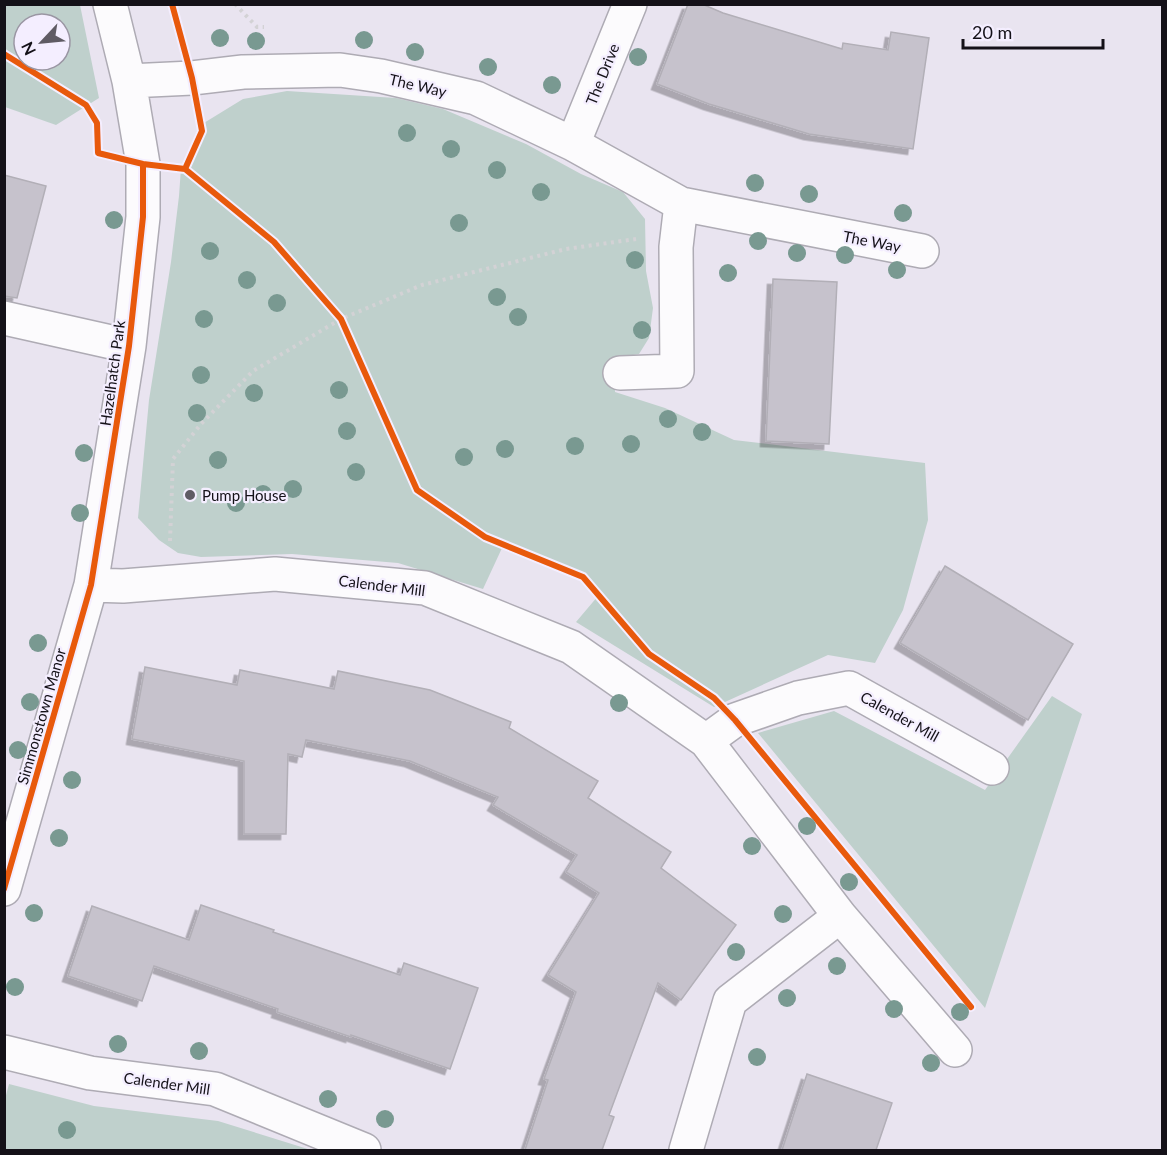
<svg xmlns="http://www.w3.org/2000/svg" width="1167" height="1155" viewBox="0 0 1167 1155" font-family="Lato,sans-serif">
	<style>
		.green { fill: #bfd0cc; fill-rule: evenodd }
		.building { fill: #c6c2cc; stroke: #b2afb7; stroke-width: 1.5; filter: url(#shadow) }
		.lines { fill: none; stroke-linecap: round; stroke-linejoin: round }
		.minor-casing { stroke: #aeabb4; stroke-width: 36 }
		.path { stroke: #d3d2d5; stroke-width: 4; stroke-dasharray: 3 4.5; stroke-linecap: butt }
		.minor { stroke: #fcfbfd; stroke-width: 33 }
		.cycleway-casing { stroke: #f4eeff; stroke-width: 10 }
		.cycleway { stroke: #e8590c; stroke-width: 6 }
		.tree { fill: #799991 }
		.poi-dot { fill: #5f5b64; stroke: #f4eeff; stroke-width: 2 }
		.labels { text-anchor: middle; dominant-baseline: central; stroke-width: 4.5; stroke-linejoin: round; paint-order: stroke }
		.street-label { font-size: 15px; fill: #141118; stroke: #f4eeff }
		.poi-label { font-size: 15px; fill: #141118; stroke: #f4eeff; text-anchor: start }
	</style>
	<defs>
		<filter id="shadow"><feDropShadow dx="-5.5" dy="5.5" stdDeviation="0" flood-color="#0004"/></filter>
	</defs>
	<rect width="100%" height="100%" fill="#e9e4f0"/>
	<!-- green -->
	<path class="green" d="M5 4 80 5 99 98 56 125 5 107ZM24 24H60V60H24Z
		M287 91 396 98 443 109 526 144 581 174 623 192 645 219 646 271 653 308 649 338 639 354 616 358 615 392 665 408 734 440 925 463 928 520 903 610 875 663 828 655 714 707 576 622 598 596 582 579 502 548 483 589 398 563 292 554 201 557 178 553 159 540 138 518 149 400 171 262 179 196 181 168 199 126 243 99Z
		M1052 696 1082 714 985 1008 758 733 834 711 985 790Z
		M9 1084 94 1106 218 1121 311 1150H5V1099Z"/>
	<!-- building -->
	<path class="building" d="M688 4H702L723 13 842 49 843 43 888 50 891 32 929 38 913 149 809 134 709 104 657 84Z
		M4 175 46 186 17 298 4 296Z
		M773 279 837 282 829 444 766 441Z
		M945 566 1073 644 1028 720 900 643Z
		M145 667 237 685 240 670 334 689 338 671 430 690 511 722 509 728 598 781 588 798 671 852 661 868 736 925 681 1000 658 983 609 1115 614 1117 602 1150H525L548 1080 544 1079 576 992 548 975 599 893 566 872 577 855 493 805 498 797 410 761 306 740 302 757 288 754 286 834H244V761L132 739Z
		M201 905 274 930 273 932 400 975 404 963 478 988 450 1069 351 1035V1037L277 1012 278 1009 154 966 142 1001 68 976 92 906 189 940Z
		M807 1074 892 1103 876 1150H782Z"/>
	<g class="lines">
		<defs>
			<path id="minor" d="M129 81 192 78 243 72 340 70 381 76 476 98 573 144 681 204 922 251
				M573 144 630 4
				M4 318 129 346
				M620 373 677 371 676 247 681 204
				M91 585 123 586 275 574 425 588 571 647 706 741 840 916 955 1050
				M706 741 735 720 798 698 849 688 992 768
				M4 889 91 585 129 346 143 217V164L129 81 110 4
				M4 1052 90 1073 215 1089 364 1150
				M686 1150 730 1001 840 916"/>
		</defs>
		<!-- minor casing -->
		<use href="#minor" class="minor-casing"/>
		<!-- path -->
		<path class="path" d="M235 4 257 27H264
			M170 541 173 459 201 424 253 371 341 319 422 285 566 249 636 239"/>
		<!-- minor -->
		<use href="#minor" class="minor"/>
		<defs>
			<path id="cycleway" d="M172 4 192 78 202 131 185 169
				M4 54 86 105 97 123 98 153 143 164 185 169 274 242 341 319 417 490 485 537 583 577 649 654 714 698 735 720 971 1007
				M4 889 91 585 129 346 143 217V164"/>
		</defs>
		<!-- cycleway casing -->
		<use href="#cycleway" class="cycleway-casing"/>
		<!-- cycleway -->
		<use href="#cycleway" class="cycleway"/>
	</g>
	<!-- trees -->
	<g class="tree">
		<circle cx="220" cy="38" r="9"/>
		<circle cx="364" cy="40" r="9"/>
		<circle cx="256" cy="41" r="9"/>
		<circle cx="415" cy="52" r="9"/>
		<circle cx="638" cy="57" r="9"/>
		<circle cx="488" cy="67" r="9"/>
		<circle cx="552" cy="85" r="9"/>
		<circle cx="407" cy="133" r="9"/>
		<circle cx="451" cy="149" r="9"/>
		<circle cx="497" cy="170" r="9"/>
		<circle cx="755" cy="183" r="9"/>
		<circle cx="541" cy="192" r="9"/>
		<circle cx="809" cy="194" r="9"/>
		<circle cx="903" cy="213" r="9"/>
		<circle cx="114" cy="220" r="9"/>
		<circle cx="459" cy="223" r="9"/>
		<circle cx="758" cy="241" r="9"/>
		<circle cx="210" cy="251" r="9"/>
		<circle cx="797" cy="253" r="9"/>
		<circle cx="845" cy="255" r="9"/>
		<circle cx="635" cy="260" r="9"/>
		<circle cx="897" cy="270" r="9"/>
		<circle cx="728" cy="273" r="9"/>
		<circle cx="247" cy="280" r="9"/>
		<circle cx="497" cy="297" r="9"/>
		<circle cx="277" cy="303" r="9"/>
		<circle cx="518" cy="317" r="9"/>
		<circle cx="204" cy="319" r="9"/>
		<circle cx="642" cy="330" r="9"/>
		<circle cx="201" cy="375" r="9"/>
		<circle cx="339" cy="390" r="9"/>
		<circle cx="254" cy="393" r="9"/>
		<circle cx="197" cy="413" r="9"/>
		<circle cx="668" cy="419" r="9"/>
		<circle cx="347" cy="431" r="9"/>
		<circle cx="702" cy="432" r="9"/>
		<circle cx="631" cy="444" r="9"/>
		<circle cx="575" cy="446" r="9"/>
		<circle cx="505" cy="449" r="9"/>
		<circle cx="84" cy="453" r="9"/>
		<circle cx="464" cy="457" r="9"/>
		<circle cx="218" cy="460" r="9"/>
		<circle cx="356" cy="472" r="9"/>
		<circle cx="293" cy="489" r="9"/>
		<circle cx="263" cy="494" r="9"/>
		<circle cx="236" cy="503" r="9"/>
		<circle cx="80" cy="513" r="9"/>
		<circle cx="38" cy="643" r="9"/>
		<circle cx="30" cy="702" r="9"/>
		<circle cx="619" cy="703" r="9"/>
		<circle cx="18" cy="750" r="9"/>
		<circle cx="72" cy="780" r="9"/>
		<circle cx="807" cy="826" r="9"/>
		<circle cx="59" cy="838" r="9"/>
		<circle cx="752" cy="846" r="9"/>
		<circle cx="849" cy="882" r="9"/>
		<circle cx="34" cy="913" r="9"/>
		<circle cx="783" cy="914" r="9"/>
		<circle cx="736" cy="952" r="9"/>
		<circle cx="837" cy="966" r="9"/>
		<circle cx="15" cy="987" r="9"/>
		<circle cx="787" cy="998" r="9"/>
		<circle cx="894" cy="1009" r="9"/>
		<circle cx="960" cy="1012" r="9"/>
		<circle cx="118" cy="1044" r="9"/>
		<circle cx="199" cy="1051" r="9"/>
		<circle cx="757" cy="1057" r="9"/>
		<circle cx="931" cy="1063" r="9"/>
		<circle cx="328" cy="1099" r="9"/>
		<circle cx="385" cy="1119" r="9"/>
		<circle cx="67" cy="1130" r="9"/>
	</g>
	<!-- markers -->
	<circle class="poi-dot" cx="190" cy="495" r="6"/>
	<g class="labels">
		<!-- street labels -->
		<g class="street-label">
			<text transform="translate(602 74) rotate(-68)">The Drive</text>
			<text transform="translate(418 85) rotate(13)">The Way</text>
			<text transform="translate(872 241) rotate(11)">The Way</text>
			<text transform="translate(112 373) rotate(-82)">Hazelhatch Park</text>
			<text transform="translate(382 585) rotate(7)">Calender Mill</text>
			<text transform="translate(41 716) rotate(-74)">Simmonstown Manor</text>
			<text transform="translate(900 716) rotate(29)">Calender Mill</text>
			<text transform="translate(167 1083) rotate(8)">Calender Mill</text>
		</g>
		<!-- poi labels -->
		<g class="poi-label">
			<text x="202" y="495">Pump House</text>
		</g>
	</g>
	<!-- border -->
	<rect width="1167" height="1155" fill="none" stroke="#141118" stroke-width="12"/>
	<!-- north arrow -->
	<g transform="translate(42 42) rotate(244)"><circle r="28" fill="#f4eeff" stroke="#9a96a3" stroke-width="1.5"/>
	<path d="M0-4.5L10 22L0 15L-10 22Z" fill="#5f5b64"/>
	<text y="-9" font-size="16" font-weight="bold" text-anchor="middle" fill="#141118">N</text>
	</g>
	<!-- scale -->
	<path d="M963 39v9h140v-9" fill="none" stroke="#141118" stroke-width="3"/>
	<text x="972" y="39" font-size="18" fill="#141118" stroke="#f4eeff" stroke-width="4.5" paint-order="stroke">20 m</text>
</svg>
